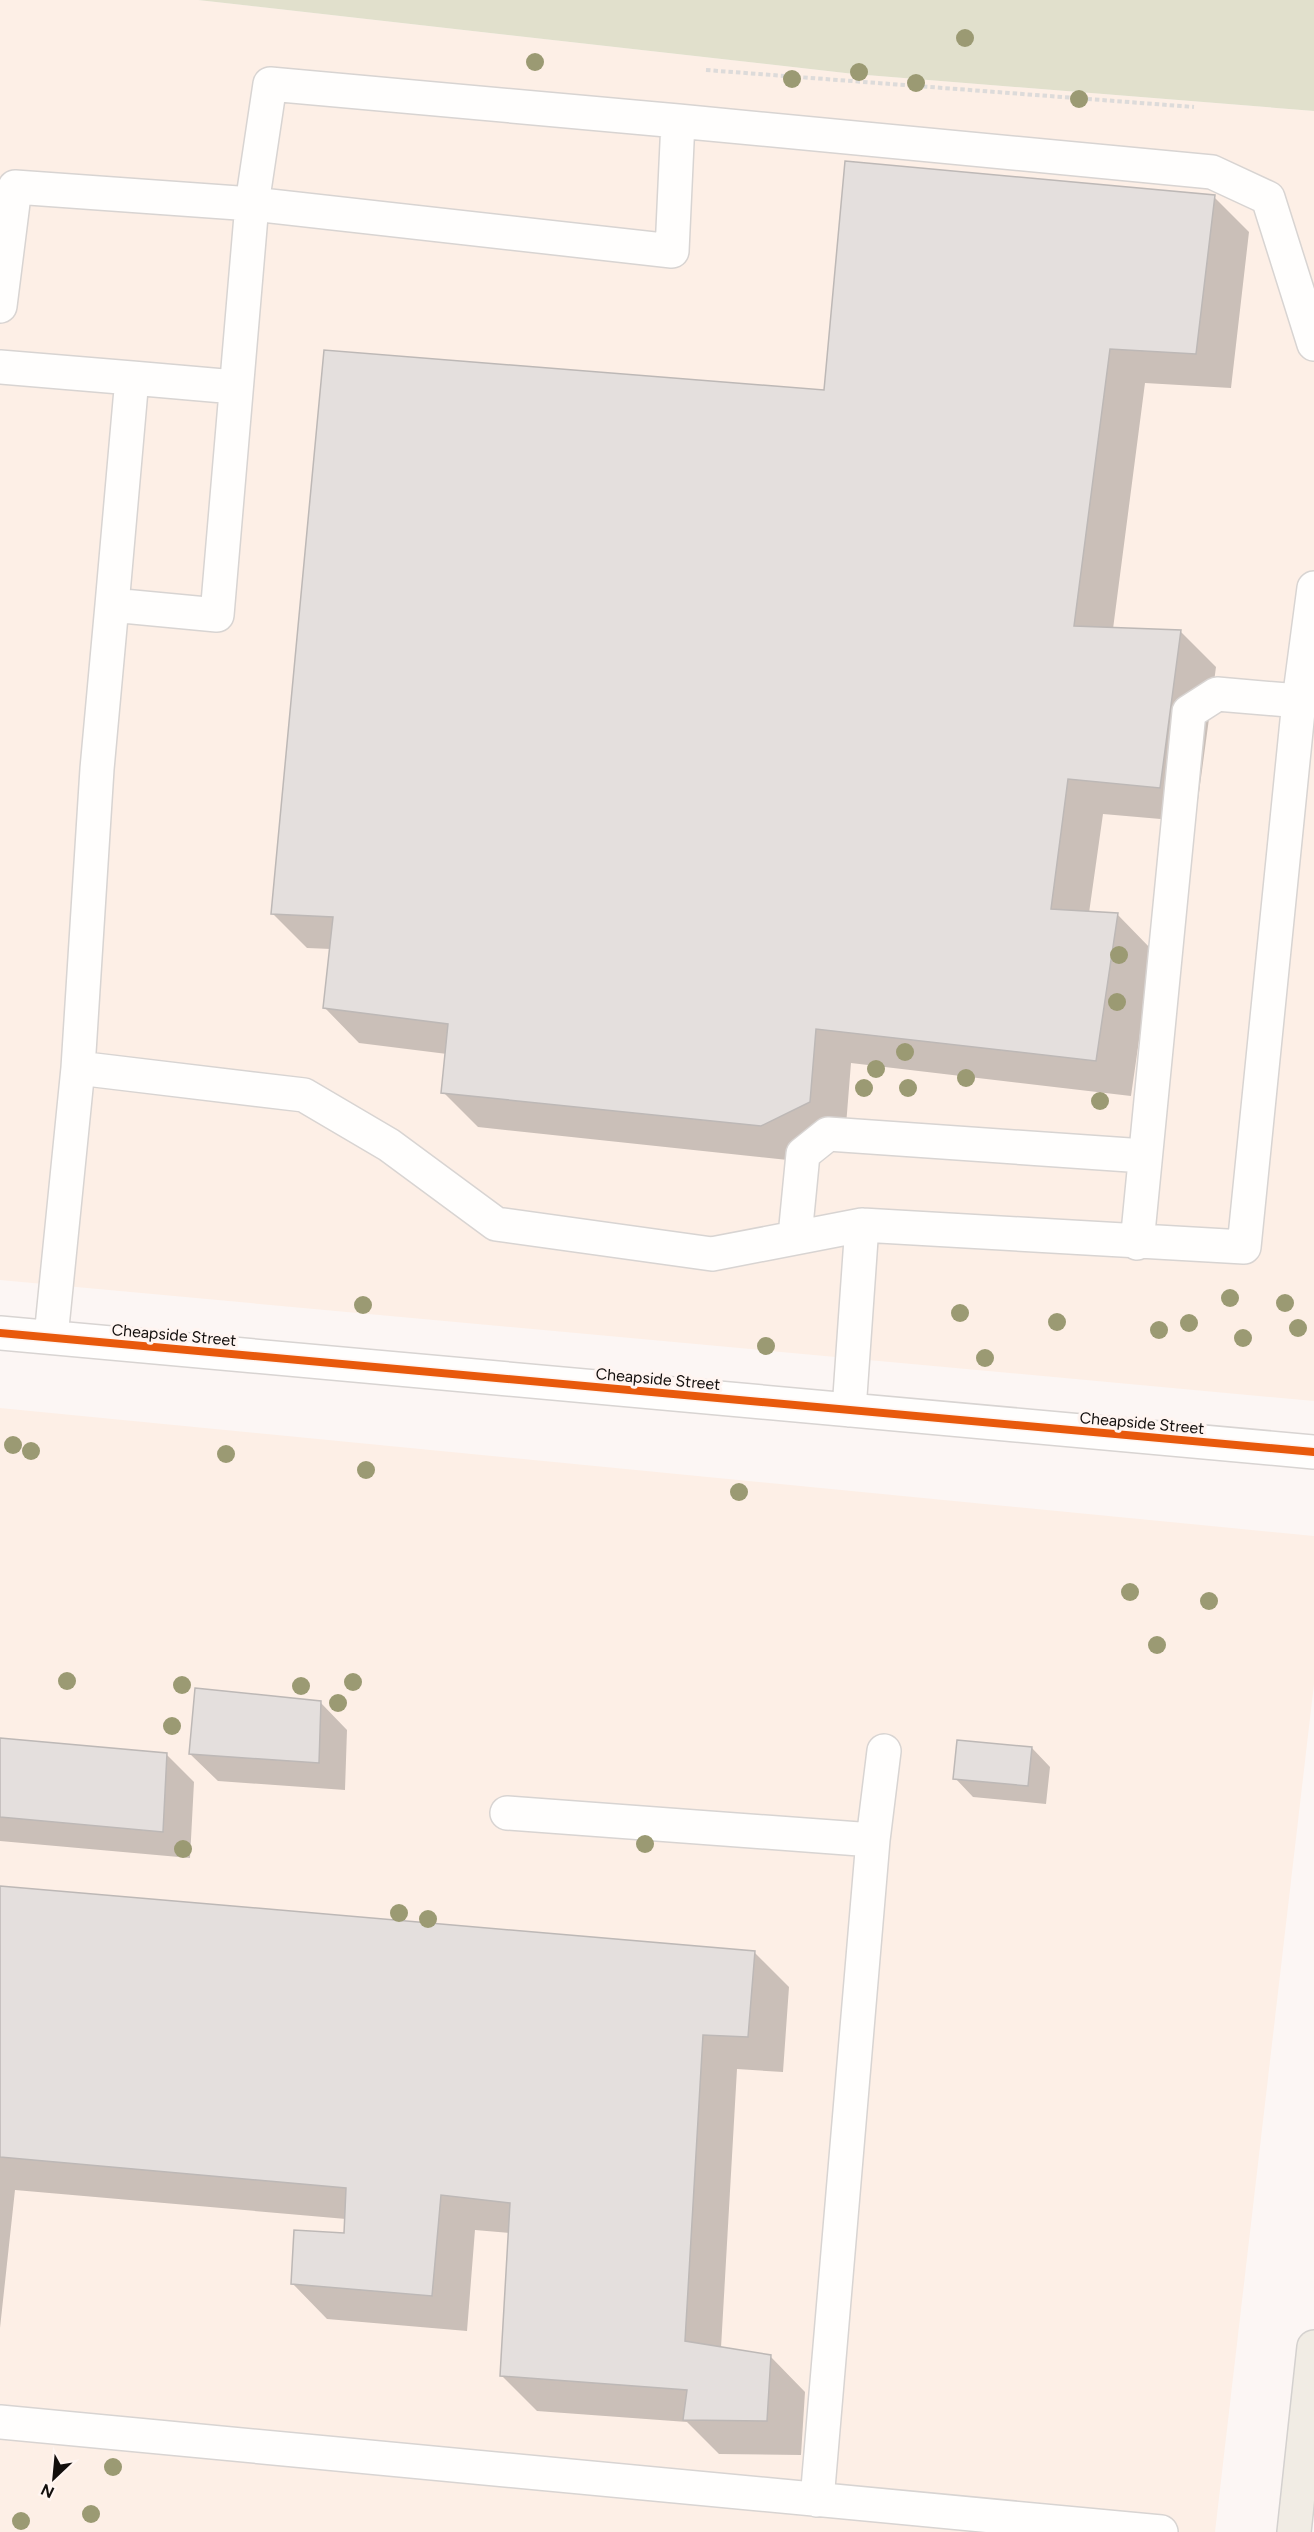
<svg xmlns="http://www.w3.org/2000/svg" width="1314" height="2532" viewBox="0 0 1314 2532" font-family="Figtree,sans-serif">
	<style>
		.industrial { fill: #fdefe6 }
		.green { fill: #e1e0cc }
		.shadow { fill: #0003 }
		.building { fill: #e4dfdd; stroke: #bdb8b6; stroke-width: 1.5 }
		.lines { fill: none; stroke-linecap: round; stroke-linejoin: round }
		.minor-casing { stroke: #d8d4d2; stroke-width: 36 }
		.major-casing { stroke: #d4d1cf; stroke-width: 36 }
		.path { stroke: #dddbda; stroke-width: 4; stroke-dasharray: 4.5 3; stroke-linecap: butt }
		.minor { stroke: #fffefd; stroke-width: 33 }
		.major { stroke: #f1ece4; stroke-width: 33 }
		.cycleway-casing { stroke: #fff5f1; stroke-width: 11 }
		.cycleway { stroke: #e8590c; stroke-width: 8 }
		.tree { fill: #9b9a73 }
		.labels { text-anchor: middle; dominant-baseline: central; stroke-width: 6; stroke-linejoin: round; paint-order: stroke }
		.street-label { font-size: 16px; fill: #130f0d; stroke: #fff5f1 }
	</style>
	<rect width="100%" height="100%" fill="#fcf6f4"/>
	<!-- industrial -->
	<path class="industrial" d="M0 0H198L854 74 1314 111V1401L0 1280Z
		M0 1408 1314 1536V1684L1215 2532H0Z"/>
	<!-- green -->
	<path class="green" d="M198 0H1314V111L854 74Z"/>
	<!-- shadow -->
	<path class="shadow" d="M1214 197 1249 232 1231 388 1145 383 1113 629 1181 632 1216 667 1195 822 1103 814 1089 913 1117 914 1152 950 1131 1096 851 1063 845 1138 797 1161 478 1127 443 1092 447 1054 359 1043 324 1007 331 949 307 948 272 913 826 391Z
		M320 1702 347 1730 345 1790 218 1781 190 1754Z
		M0 1740 166 1754 194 1782 190 1858 0 1841Z
		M1032 1748 1050 1767 1046 1804 973 1797 955 1778Z
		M0 1888 754 1952 789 1987 783 2072 737 2069 721 2348 770 2356 805 2392 801 2455 719 2454 687 2422 537 2411 502 2376 510 2233 475 2230 467 2331 327 2319 292 2283 345 2234 346 2219 15 2190 0 2328Z"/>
	<!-- building -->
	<path class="building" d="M845 161 1215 195 1196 354 1110 349 1074 626 1181 630 1160 788 1068 779 1051 909 1118 913 1096 1061 816 1029 810 1102 761 1126 441 1093 448 1024 323 1008 333 917 271 914 324 350 824 390Z
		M195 1688 321 1701 319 1763 189 1754Z
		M0 1738 167 1753 163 1832 0 1817Z
		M957 1740 1032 1747 1028 1786 953 1779Z
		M0 1886 755 1951 748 2037 703 2035 685 2341 771 2355 767 2421 683 2420 687 2390 500 2376 510 2203 441 2195 432 2296 291 2284 294 2230 344 2233 346 2188 0 2157Z"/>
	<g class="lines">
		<defs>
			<path id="minor" d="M0 306 15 187 252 204 672 251 678 121 1212 172 1268 198 1314 344
				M0 367 132 378 112 605
				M132 378 235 387
				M78 1068 304 1095 389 1145 496 1224 712 1254 862 1225 1244 1247 1299 701 1314 588
				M795 1236 803 1154 828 1134 1144 1156
				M1137 1243 1189 712 1217 694 1299 701
				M0 1333 1314 1452
				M51 1337 78 1068 97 769 112 605 217 615 252 204 270 84 678 121
				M849 1410 862 1225
				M507 1813 873 1840
				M0 2422 1161 2532
				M817 2500 873 1840 884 1751"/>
			<path id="major" d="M1294 2532 1314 2347"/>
		</defs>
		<!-- minor casing -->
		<use href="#minor" class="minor-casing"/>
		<!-- major casing -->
		<use href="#major" class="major-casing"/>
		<!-- path -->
		<path class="path" d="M706 70 1194 107"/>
		<!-- minor -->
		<use href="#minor" class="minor"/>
		<!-- major -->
		<use href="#major" class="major"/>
		<defs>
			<path id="cycleway" d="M0 1333 1314 1452"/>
		</defs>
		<!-- cycleway casing -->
		<use href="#cycleway" class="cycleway-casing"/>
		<!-- cycleway -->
		<use href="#cycleway" class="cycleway"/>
	</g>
	<!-- trees -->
	<g class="tree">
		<circle cx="965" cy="38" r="9"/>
		<circle cx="535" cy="62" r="9"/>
		<circle cx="859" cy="72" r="9"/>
		<circle cx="792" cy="79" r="9"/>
		<circle cx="916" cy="83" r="9"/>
		<circle cx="1079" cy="99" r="9"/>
		<circle cx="1119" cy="955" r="9"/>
		<circle cx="1117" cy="1002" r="9"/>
		<circle cx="905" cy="1052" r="9"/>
		<circle cx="876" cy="1069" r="9"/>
		<circle cx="966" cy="1078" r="9"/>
		<circle cx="864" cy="1088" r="9"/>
		<circle cx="908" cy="1088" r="9"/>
		<circle cx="1100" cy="1101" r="9"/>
		<circle cx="1230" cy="1298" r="9"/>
		<circle cx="1285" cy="1303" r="9"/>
		<circle cx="363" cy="1305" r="9"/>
		<circle cx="960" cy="1313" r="9"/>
		<circle cx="1057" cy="1322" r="9"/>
		<circle cx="1189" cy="1323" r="9"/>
		<circle cx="1298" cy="1328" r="9"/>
		<circle cx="1159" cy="1330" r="9"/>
		<circle cx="1243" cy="1338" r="9"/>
		<circle cx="766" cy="1346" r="9"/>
		<circle cx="985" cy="1358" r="9"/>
		<circle cx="13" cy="1445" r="9"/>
		<circle cx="31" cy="1451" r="9"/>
		<circle cx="226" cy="1454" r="9"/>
		<circle cx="366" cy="1470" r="9"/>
		<circle cx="739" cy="1492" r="9"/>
		<circle cx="1130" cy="1592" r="9"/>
		<circle cx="1209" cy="1601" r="9"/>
		<circle cx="1157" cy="1645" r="9"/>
		<circle cx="67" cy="1681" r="9"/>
		<circle cx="353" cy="1682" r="9"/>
		<circle cx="182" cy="1685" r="9"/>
		<circle cx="301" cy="1686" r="9"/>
		<circle cx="338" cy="1703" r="9"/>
		<circle cx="172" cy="1726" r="9"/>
		<circle cx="645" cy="1844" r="9"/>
		<circle cx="183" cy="1849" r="9"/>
		<circle cx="399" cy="1913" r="9"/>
		<circle cx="428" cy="1919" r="9"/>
		<circle cx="113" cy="2467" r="9"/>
		<circle cx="91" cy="2514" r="9"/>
		<circle cx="21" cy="2521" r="9"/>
	</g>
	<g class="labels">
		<!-- street labels -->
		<g class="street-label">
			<text transform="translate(174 1335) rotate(5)">Cheapside Street</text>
			<text transform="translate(658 1379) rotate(5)">Cheapside Street</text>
			<text transform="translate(1142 1423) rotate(5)">Cheapside Street</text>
		</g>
	</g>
	<!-- north arrow -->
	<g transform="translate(54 2478) rotate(206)" stroke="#fff5f1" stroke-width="4.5" paint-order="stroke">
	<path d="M0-4.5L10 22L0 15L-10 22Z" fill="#130f0d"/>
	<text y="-9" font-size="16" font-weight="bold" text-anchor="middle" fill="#130f0d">N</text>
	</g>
</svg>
